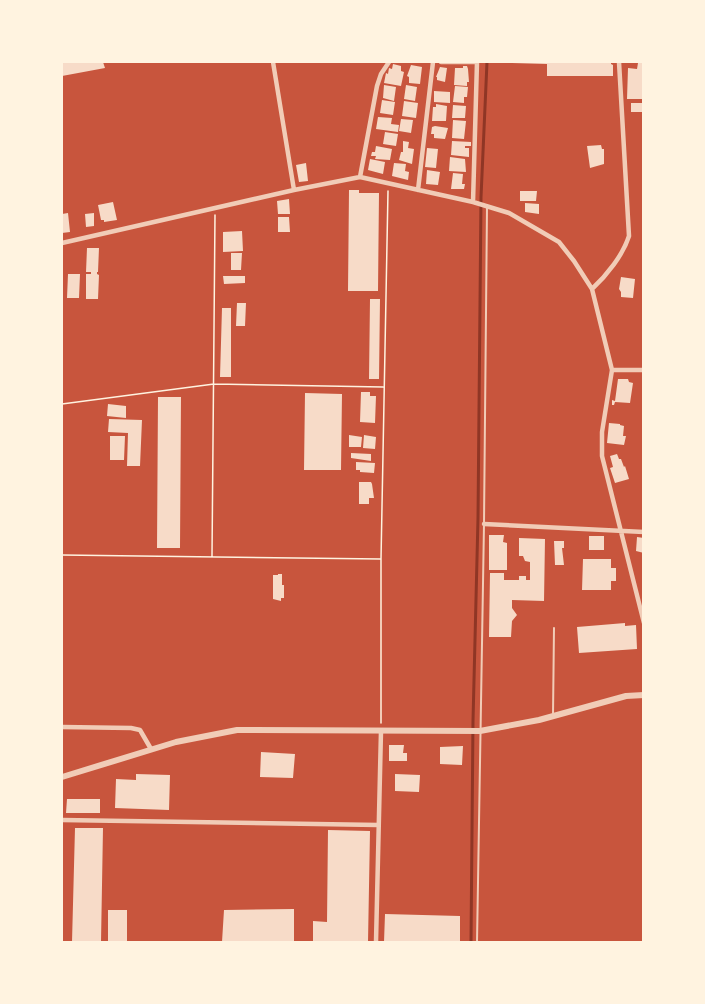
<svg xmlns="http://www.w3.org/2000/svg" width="705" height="1004" viewBox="0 0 705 1004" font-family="Jost,sans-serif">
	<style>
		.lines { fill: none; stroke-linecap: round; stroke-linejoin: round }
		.stream { stroke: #8f3625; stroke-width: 3 }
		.building { fill: #f7dbc8 }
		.path { stroke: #fff3e0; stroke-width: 1.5 }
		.service { stroke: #f1ccb7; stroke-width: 2 }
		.minor { stroke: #f1ccb7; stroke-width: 4.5 }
		.tertiary { stroke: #f1ccb7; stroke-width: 6 }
	</style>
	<rect width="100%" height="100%" fill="#c8553d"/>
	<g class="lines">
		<!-- stream -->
		<path class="stream" d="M471 942 473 721 478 518 481 197 487 62"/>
	</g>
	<!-- building -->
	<path class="building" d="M62 62H103L105 68 62 76Z
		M512 62H611V64L613 65V76H547V64L512 63Z
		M638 63H644V99H627L628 68 637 69Z
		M393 64 401 66V71L404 72 401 86 384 83 386 73 388 74 389 68 392 69Z
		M411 65 422 67 420 84 409 83V77L407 76Z
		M463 66H467L468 69 469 82H467V86L454 85 455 68H463Z
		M440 67 447 68 445 82 437 80V77H436Z
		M384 85 396 87 394 101 383 98Z
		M406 85 417 87 415 101 404 99Z
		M455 86 468 87 467 97H464V103L453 102Z
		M434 91 450 92V103L434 102Z
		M382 100 395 102 393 115 380 113Z
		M404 101 418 103 416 118 402 116Z
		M631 103H644V112H631Z
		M436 104 447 106 446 121H432L433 107H436Z
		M453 105 466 106 465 118H452Z
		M378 117 392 118 391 124 399 125 398 132 376 129Z
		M401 119 413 120 411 133 399 131Z
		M453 120 466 121 464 139 452 138Z
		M435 126 448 128 445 139 434 138V134H431L432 127Z
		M385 132 398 134 396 146 383 144Z
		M403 141 409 142 408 148 414 149 412 164 399 160 401 152H403Z
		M452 141 471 142V146H465V148H469V157L451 155Z
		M601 145 602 149H604V164L590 168 587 146Z
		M376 146 392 149 390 160 375 159 376 156H371L372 152H375Z
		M427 148 438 149 436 168 425 167Z
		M450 157 465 159 466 172 449 171Z
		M370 159 385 162 383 174 368 170Z
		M306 163 308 181 299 182 296 165Z
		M394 163 406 164 405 171 409 172 408 180 392 176Z
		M427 170 440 172 438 185 426 184Z
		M453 173 463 174 462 184H465L464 189H451Z
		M349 190H359V193H379L378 291H348Z
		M520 191H537L536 201H520Z
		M289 199 290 214H278L277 201Z
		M113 202 117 220 104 222V220H101L98 205Z
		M525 203 539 204V214L525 212Z
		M68 213 70 232 62 233V214Z
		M94 213V226L86 227 85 214Z
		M278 217H289L290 232H278Z
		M242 231 243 251 223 252V232Z
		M87 248H99L98 272H97V274L99 275 98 299H86V274H91V272H86Z
		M231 253H242L241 270H231Z
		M68 274H80L79 298H67Z
		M223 276H245V283L224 284Z
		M621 277 635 279 633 298 621 297V292L619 289Z
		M370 299H380L379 379H369Z
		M237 303H246L245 326H236Z
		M222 308H231V377H220Z
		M618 379H628L629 382 633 383 630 403 615 402 614 405H612V400L615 401Z
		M361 392H370V396H376L375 423 360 422Z
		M305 393 342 394 341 470H304Z
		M158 397H181L180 548H157Z
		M108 404 126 406V418L107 416Z
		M109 419 142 420 140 466H127L128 433 108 432Z
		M609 423 620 424V425L624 426 623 436H626L624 445 607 443Z
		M349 435 362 437 361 447H349Z
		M364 435 376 437 375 449 363 448Z
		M110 436H125L124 460H110Z
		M351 453 371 454V461L351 458Z
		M617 454 619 459H621L624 467 625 466 629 479 615 483 610 468 613 467 610 456Z
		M356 462 375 463 374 473 360 472V470H356Z
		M359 482H371L372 484 374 498H369V504H359Z
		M489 535H504L503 542 507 543V570H489Z
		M589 536H604V550H589Z
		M637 537 644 538V553L636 551Z
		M519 538 545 539 544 601 512 600V608L517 615 512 621 511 637H489L490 573H504V580H519V576H526V580H530V562L525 561 523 556H519Z
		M554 541H564V548H562L564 565H555Z
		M583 559H611V568H616V581H611V590H582Z
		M278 574H282V585H284V598H281V601L273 599V575H278Z
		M625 623V626L636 625 637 649 579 653 577 627Z
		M389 745H404L403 753H407V761H389Z
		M463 746 462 765 440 764V747Z
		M261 752 295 754 293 778 260 777Z
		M136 774 170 775 169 810 115 808 116 779 136 780Z
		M395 774 420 775 419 792 395 791Z
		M67 799H100V813H66Z
		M75 828H103L101 942H72Z
		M328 830 370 831 368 942H313V921L327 922Z
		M294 909V942H222L224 910Z
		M108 910H127V942H108Z
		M385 914 460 916V942H384Z"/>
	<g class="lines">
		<!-- path -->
		<path class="path" d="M62 404 214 384 383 387
			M62 555 381 559
			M212 556 215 215
			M381 723V559L388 191"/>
		<!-- service -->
		<path class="service" d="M553 715 554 628
			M477 942 484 524 487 207"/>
		<!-- minor -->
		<path class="minor" d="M273 62 294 190
			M441 62H477L473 202
			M360 177 377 86 381 74 389 62
			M418 190 433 62
			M62 243 294 190 360 177 473 202 509 213 559 242 574 261 592 289 612 370 602 432V456L644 623
			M592 289C607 275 623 255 629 236L619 62
			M612 370H644
			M484 524 644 532
			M62 727 131 728 140 730 151 749
			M62 820 378 825
			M376 942 381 731"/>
		<!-- tertiary -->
		<path class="tertiary" d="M62 777 176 742 237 730 480 731 539 720 626 696 644 695"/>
	</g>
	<!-- border -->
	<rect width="705" height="1004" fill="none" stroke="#fff3e0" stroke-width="126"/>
</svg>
